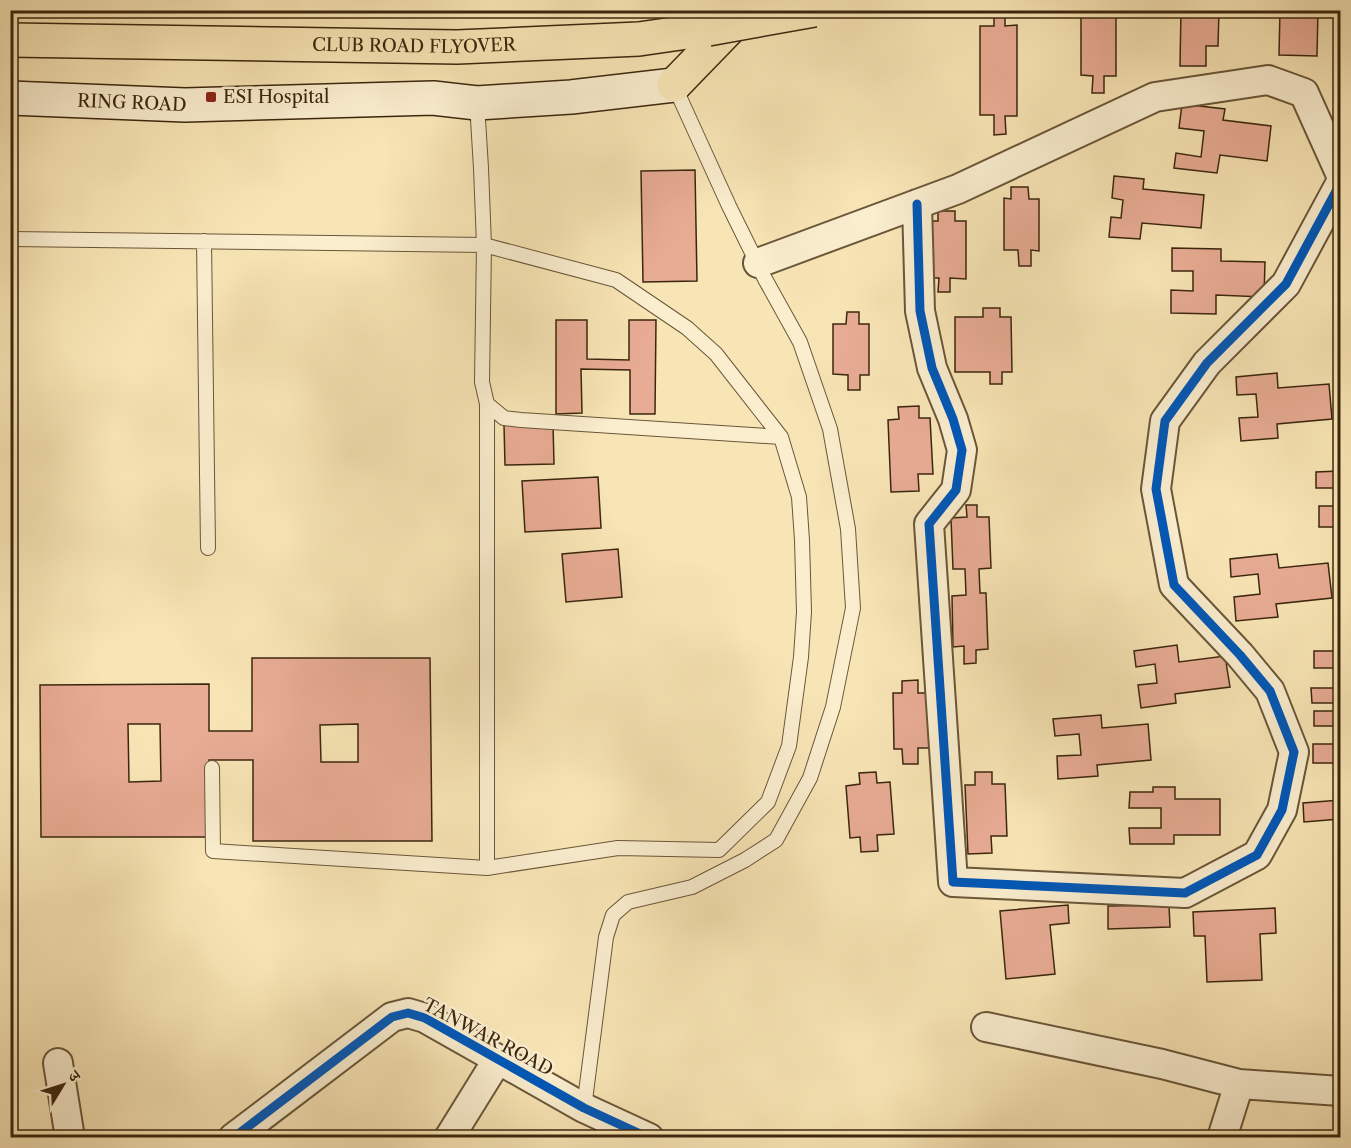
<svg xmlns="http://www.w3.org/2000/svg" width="1351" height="1148" viewBox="0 0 1351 1148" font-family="'Libre Caslon Text','Noto Serif Devanagari',serif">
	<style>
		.building { fill: #e8ac94; stroke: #3b260e; stroke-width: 1.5; fill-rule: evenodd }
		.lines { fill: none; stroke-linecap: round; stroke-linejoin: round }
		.lane-casing { stroke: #6a5638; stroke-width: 16 }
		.street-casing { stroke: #6a5638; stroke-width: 32 }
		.secondary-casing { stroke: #3b260e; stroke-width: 36 }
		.primary-casing { stroke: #3b260e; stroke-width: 36 }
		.lane { stroke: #faeecf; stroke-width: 14 }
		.street { stroke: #faeecf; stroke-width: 28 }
		.secondary { stroke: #faeecf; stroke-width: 33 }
		.primary { stroke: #f8e5b5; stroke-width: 33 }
		.primary-bridge-casing { stroke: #3b260e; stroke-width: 36; stroke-linecap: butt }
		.primary-bridge { stroke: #f8e5b5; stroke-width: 33 }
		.cycleway-casing { stroke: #faeecf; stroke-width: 13 }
		.cycleway { stroke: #0057b8; stroke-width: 9 }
		.poi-dot { fill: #8f2418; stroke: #faeecf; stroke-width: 2 }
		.labels { text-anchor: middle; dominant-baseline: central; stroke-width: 5; stroke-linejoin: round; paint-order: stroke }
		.street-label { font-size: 18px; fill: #3b260e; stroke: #faeecf }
		.poi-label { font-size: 18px; fill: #3b260e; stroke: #faeecf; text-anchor: start }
	</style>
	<rect width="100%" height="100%" fill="#f8e5b5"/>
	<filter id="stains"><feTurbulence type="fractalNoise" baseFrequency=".00333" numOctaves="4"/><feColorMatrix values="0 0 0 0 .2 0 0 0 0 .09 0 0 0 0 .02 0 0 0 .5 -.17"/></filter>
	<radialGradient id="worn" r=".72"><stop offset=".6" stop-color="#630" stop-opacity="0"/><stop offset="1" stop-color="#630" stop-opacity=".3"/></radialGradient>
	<!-- building -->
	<path class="building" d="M994 10H1005V26L1017 25V116H1005L1006 134 994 135V115H980V26H994Z
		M1081 10H1116V76H1104V93H1092L1093 76 1081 75Z
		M1181 10H1219L1218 46H1206V66H1180Z
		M1280 10H1318L1317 56 1279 55Z
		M1182 104 1225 109 1223 120 1271 126 1267 161 1220 155 1217 173 1174 168 1176 153 1201 157 1204 131 1179 128Z
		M695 170 697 281 643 282 641 171Z
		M1114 176 1144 179 1143 189 1204 195 1201 228 1142 223 1140 239 1109 237 1111 217 1121 218 1123 200 1112 198Z
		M1011 187H1028L1029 199H1039V251L1031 250V266H1019L1018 250H1004V198L1011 199Z
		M938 211H955V221H966V279L950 278V292H938L939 278H929V221H938Z
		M1172 248 1221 249V261L1265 262 1264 297 1216 295V314L1171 313V290L1193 291V271H1172Z
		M983 308H1000V317H1011L1012 372H1002V384H990V372H955V317H983Z
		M847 312H859V324H869V375H860V390H848V375L833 374V324H846Z
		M556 320H587V359L629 360V320H656L655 414H630V370L581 369 582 413 556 414Z
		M1277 373 1278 388 1329 384 1332 419 1277 424 1278 438 1241 441 1239 418 1258 417 1256 394 1237 395 1236 377Z
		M919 406V418H930L933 474H918L919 491 891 492 888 420 899 419 898 407Z
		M553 424 554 464 505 465 504 425Z
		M1339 463H1340V527H1319V506H1340L1339 488H1316V472L1339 471Z
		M598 477 601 528 525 532 522 481Z
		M966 505H977V517H989L991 568 979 569 980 593H986L988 649 976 650V663L964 664V646L953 647 952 596 966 595 965 569H953L951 518 967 517Z
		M618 549 622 597 566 602 562 554Z
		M1277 554 1279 568 1328 563 1332 598 1276 604 1278 617 1236 621 1234 597 1260 594 1258 574 1231 577 1230 559Z
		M1335 644H1340V763H1313V744H1337V726H1314V711H1337L1336 703H1312L1311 688H1336V668H1314V651H1335Z
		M1177 645 1179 662 1225 656 1230 687 1175 694 1176 703 1141 708 1138 685 1157 683 1155 664 1136 667 1134 651Z
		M252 658H430L432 841H253V760H209L210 837H41L40 685 209 684V731H252ZM128 724H160L161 781 129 782ZM358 724V762H321L320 725Z
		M918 680V693H929L930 748H918V764H903L902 749H894L893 693H902V681Z
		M1101 715 1102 728 1148 724 1151 760 1097 765 1098 776 1058 779 1057 756 1081 755 1079 734 1055 736 1053 719Z
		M876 772 877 783 890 782 894 834 877 835 878 851 861 852 860 837 850 838 846 786 860 784 859 773Z
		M975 772H992V784H1005L1007 836H991L992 853 968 854 965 785H975Z
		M1153 787H1175V799H1220V835H1174V844H1130L1129 828H1161V808H1129L1130 792H1153Z
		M1340 800V819L1304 822 1303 803Z
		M1068 905 1069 923 1050 925 1055 974 1006 979 1000 911Z
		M1169 905 1170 927 1108 929V906Z
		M1275 908 1276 933 1260 934 1262 980 1207 982 1205 936H1194L1193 912Z"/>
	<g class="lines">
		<defs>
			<path id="lane" d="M477 103 481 168 484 245 482 382 487 404 504 418 521 420 781 437
				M10 239 484 245 616 280 687 328 716 354 781 437 799 497 802 540 804 612 801 657 789 746 768 802 719 850 618 848 487 868 213 851 212 768
				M204 241 208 548
				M487 868V404
				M584 1108 606 937 613 915 628 902 692 887 745 860 776 840 810 778 833 707 853 608 848 529 830 429 800 342 765 279 729 206 674 85"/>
			<path id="street" d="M917 204 920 311 932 368 953 419 962 450 956 490 929 524 953 882 1185 893 1257 855 1282 810 1294 752 1270 691 1240 655 1174 585 1156 489 1165 421 1207 363 1286 284 1340 184
				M758 263 958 189 1155 97 1268 80 1304 93 1340 173
				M986 1027 1162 1064 1239 1084 1340 1091
				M58 1063 70 1138
				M233 1138 392 1017 408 1013 425 1018 584 1108 649 1138
				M449 1138 498 1059
				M1222 1138 1239 1084"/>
			<g id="secondary">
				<path id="s1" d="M10 98 185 105 433 98 477 103 571 97 674 85"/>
			</g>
			<g id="primary">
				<path id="s2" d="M10 40 457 47 639 39 708 29"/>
				<path d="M674 85 737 20"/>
			</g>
		</defs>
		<!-- lane casing -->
		<use href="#lane" class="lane-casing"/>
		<!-- street casing -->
		<use href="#street" class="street-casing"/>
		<!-- secondary casing -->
		<use href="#secondary" class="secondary-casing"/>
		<!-- primary casing -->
		<use href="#primary" class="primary-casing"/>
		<!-- lane -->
		<use href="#lane" class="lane"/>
		<!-- street -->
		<use href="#street" class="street"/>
		<!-- secondary -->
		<use href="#secondary" class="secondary"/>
		<!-- primary -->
		<use href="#primary" class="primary"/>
		<defs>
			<path id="primary-bridge" d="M708 29 814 10"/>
		</defs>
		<!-- primary-bridge casing -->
		<use href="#primary-bridge" class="primary-bridge-casing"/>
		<!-- primary-bridge -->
		<use href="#primary-bridge" class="primary-bridge"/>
		<defs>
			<path id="cycleway" d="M917 204 920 311 932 368 953 419 962 450 956 490 929 524 953 882 1185 893 1257 855 1282 810 1294 752 1270 691 1240 655 1174 585 1156 489 1165 421 1207 363 1286 284 1340 184
				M233 1138 392 1017 408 1013 425 1018 584 1108 649 1138"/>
		</defs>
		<!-- cycleway casing -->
		<use href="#cycleway" class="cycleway-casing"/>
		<!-- cycleway -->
		<use href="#cycleway" class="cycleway"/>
	</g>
	<!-- markers -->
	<rect class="poi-dot" x="205" y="91" width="12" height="12" rx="3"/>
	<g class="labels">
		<!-- street labels -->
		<g class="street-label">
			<text stroke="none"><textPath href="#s2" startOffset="404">CLUB ROAD FLYOVER</textPath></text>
			<text stroke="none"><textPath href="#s1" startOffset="122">RING ROAD</textPath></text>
			<text transform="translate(488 1037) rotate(28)">TANWAR ROAD</text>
		</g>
		<!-- poi labels -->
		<g class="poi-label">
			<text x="223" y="97">ESI Hospital</text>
		</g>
	</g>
	<!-- margin -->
	<rect width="1351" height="1148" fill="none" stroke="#f8e5b5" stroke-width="36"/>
	<rect x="12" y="12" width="1327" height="1124" fill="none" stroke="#3b260e" stroke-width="3"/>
	<rect x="18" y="18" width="1315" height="1112" fill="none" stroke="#3b260e" stroke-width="1.5"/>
	<!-- north arrow -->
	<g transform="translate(63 1085) rotate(52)" stroke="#faeecf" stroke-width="4.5" paint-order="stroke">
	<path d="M0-4.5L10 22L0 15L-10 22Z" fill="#3b260e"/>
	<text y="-9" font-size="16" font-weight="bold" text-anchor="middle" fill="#3b260e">उ</text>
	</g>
	<rect width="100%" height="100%" filter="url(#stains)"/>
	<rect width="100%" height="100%" fill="url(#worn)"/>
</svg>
